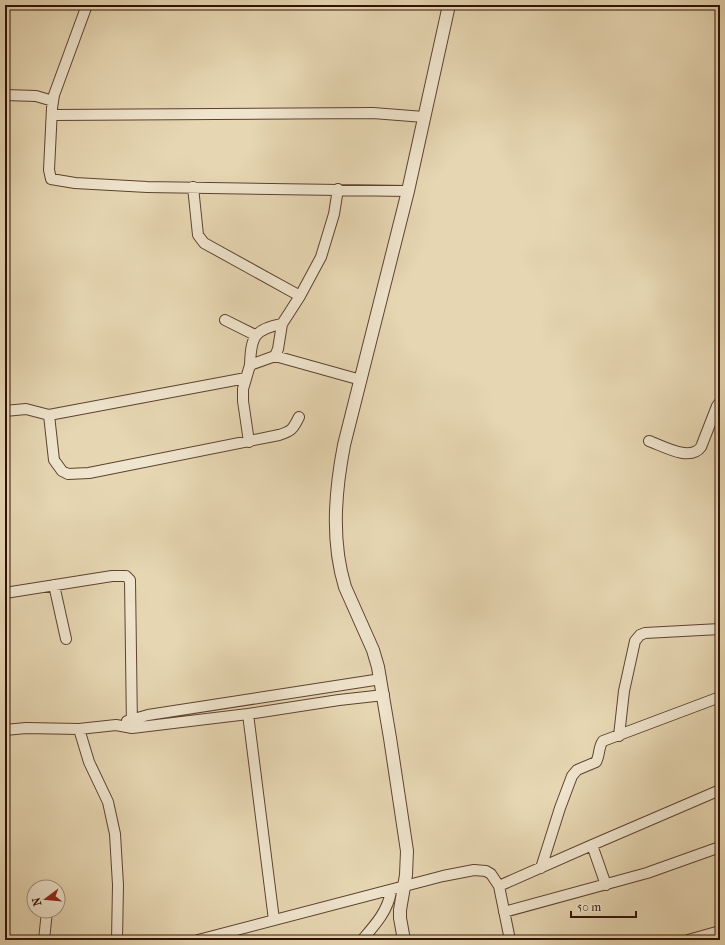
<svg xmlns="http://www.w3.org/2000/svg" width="725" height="945" viewBox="0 0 725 945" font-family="'IM FELL French Canon',serif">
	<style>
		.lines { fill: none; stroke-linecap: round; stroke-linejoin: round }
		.minor-casing { stroke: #5e422f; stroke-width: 12 }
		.tertiary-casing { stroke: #5e422f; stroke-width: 14 }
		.minor { stroke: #efe4cd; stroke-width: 10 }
		.tertiary { stroke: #efe4cd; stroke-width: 12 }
	</style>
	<rect width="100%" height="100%" fill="#e6d6b2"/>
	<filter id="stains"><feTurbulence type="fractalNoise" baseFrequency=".005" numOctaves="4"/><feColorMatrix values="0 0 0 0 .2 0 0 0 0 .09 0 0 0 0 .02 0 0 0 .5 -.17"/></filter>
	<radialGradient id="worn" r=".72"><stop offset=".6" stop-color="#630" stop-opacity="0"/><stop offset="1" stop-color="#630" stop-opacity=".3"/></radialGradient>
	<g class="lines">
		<defs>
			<path id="minor" d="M87 5 54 95 52 108 49 170 51 179 75 183 147 187 408 191
				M5 95 36 96 53 101
				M52 115 373 113 424 117
				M193 187 198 235 204 243 300 296
				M225 320 255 335
				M275 356 278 349 282 324 300 296 321 257 334 214 338 189
				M250 365C251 337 254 329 282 324
				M5 411 26 409 49 415 246 378
				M49 415 54 460 62 471 68 474 89 473 279 435C292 431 293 429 299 417
				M649 441C663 446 690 462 701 447L717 406 720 402
				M249 442 243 401V389L250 365 275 356 361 380
				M54 585 66 639
				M5 593 112 576H126L130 580 132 728
				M248 714 274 920
				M127 721 148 715 381 679
				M79 729 89 762 108 802 115 834 118 885 117 940
				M5 730 26 728 79 729 116 725 132 728 248 714 339 700 384 695
				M619 736 624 691 635 641 640 635 645 633 720 629
				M592 845 606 885
				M541 868 560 808 572 776 577 770 596 762C600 756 598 747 603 741L720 697
				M499 886 592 845 720 790
				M504 912 647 873 720 847
				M44 940 47 911
				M198 940 443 876 474 870 486 871 491 874 499 886 510 940
				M362 940C375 925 388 911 391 891
				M688 940 720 931"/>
			<path id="tertiary" d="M404 940 400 918V910L406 875 407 851 390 738 378 667 373 650 345 587C331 541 335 492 344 445L408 191 449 5"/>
		</defs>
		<!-- minor casing -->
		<use href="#minor" class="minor-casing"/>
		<!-- tertiary casing -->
		<use href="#tertiary" class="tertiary-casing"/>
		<!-- minor -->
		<use href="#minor" class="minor"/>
		<!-- tertiary -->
		<use href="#tertiary" class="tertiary"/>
	</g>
	<!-- margin -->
	<rect width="725" height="945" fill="none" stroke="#e6d6b2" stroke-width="20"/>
	<rect x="6" y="6" width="713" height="933" fill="none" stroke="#301103" stroke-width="2"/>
	<rect x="10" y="10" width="705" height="925" fill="none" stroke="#301103"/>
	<!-- north arrow -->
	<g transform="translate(46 899) rotate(254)"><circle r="19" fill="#efe4cd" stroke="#a3907c"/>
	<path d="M0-3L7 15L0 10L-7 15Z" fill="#8f2418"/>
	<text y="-6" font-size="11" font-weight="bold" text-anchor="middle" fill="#301103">N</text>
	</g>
	<!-- scale -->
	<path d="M571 911v6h65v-6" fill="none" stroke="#301103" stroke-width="2"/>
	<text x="577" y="911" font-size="12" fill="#301103" stroke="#efe4cd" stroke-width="3" paint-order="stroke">50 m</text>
	<rect width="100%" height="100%" filter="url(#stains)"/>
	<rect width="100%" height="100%" fill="url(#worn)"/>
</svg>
